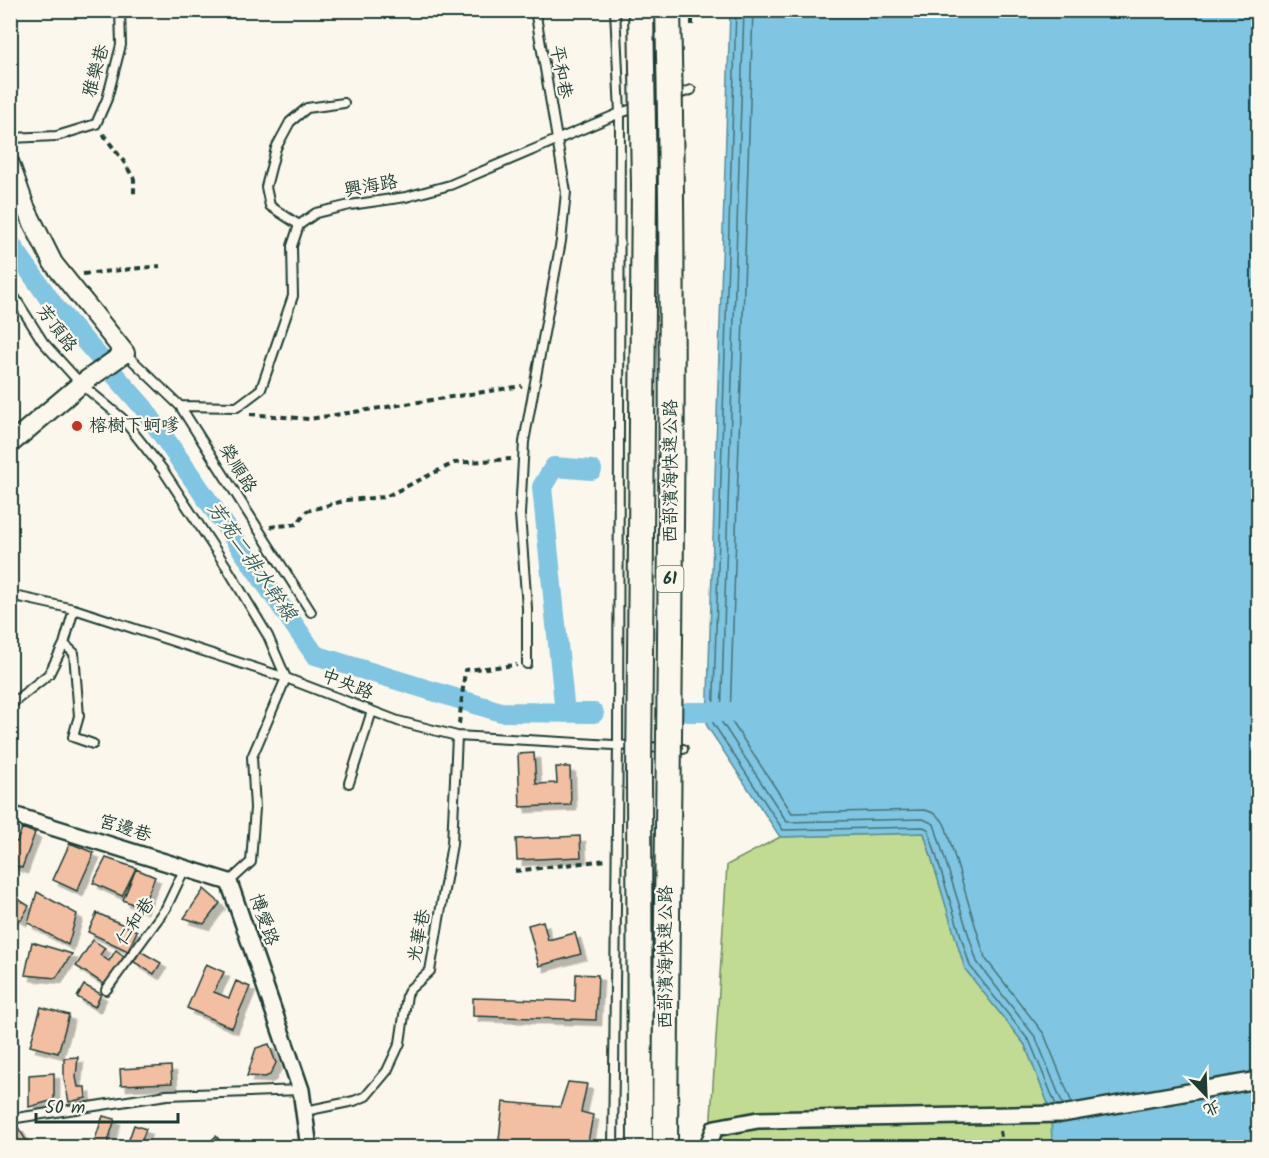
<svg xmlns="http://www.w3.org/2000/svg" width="1269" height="1158" viewBox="0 0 1269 1158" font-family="Kalam,'LXGW WenKai TC',sans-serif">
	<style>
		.green { fill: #c1db92; stroke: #708c63; stroke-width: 1.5 }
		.water { fill: #80c5e1; stroke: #598f9c; stroke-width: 1.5 }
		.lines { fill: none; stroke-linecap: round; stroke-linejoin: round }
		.shore { stroke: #467379; stroke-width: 1.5 }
		.canal { stroke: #80c5e1; stroke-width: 20 }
		.building { fill: #f2bfa3; stroke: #1f3d34; stroke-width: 1.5; filter: url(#shadow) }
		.service-casing { stroke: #1f3d34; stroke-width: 12 }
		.minor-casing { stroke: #1f3d34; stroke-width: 20 }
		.tertiary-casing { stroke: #1f3d34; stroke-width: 22 }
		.path { stroke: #1f3d34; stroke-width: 4; stroke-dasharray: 6 4.5; stroke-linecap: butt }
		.service { stroke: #fbf7ec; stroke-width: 8 }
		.minor { stroke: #fbf7ec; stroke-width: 15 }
		.tertiary { stroke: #fbf7ec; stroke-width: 18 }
		.trunk-bridge-casing { stroke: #1f3d34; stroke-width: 28; stroke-linecap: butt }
		.trunk-bridge { stroke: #fbf7ec; stroke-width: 24 }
		.poi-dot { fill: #c8321e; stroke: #fbf7ec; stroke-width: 2 }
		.labels { text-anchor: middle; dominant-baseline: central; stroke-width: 4.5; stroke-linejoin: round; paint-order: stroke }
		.shield { fill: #fbf7ec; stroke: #61756b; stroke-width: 1.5 }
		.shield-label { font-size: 16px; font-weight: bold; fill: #1f3d34 }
		.street-label { font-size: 18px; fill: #1f3d34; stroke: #fbf7ec }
		.poi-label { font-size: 18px; fill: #1f3d34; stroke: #fbf7ec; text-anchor: start }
		.water-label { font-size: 20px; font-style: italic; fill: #375f5f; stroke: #fbf7ec }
	</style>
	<defs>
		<filter id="shadow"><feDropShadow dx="5.5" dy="5.5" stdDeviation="0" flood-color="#0004"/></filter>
	</defs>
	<rect width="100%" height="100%" fill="#fbf7ec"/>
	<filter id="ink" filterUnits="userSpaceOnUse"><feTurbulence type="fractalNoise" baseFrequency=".0167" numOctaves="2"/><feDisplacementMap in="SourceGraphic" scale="12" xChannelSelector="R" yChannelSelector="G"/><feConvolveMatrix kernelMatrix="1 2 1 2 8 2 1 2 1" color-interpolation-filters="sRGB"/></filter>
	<g filter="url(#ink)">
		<!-- green -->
		<path class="green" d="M924 833 965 969 1025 1045 1051 1111 1052 1147 709 1148 727 865 780 837Z"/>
		<!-- water -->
		<path class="water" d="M730 11H1258V1147H1052L1051 1111 1025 1045 965 969 924 833 780 837 707 726Z"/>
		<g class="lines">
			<!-- shore -->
			<path class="shore" d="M736 10 713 723 783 830 923 827 928 829 970 966 1030 1042 1056 1105
				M744 10 721 721 787 822 923 819 934 824 977 962 1036 1038 1063 1105
				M753 10 730 719 792 813 924 810C935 812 942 817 946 828L985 958 1044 1034 1072 1103"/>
			<!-- canal -->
			<path class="canal" d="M10 243 55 307 143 407 315 655 501 712 594 713
				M687 712H732
				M565 713 542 487 554 467 592 470"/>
		</g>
		<!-- building -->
		<path class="building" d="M534 753 536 784 557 783 556 767H570L571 805 520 807 518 754Z
			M22 828 35 833 22 868 10 864V840L17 842Z
			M580 836 581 857 517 860 516 839Z
			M70 843 94 853 77 891 53 880Z
			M106 858 136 868 122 896 93 883Z
			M136 869 155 877 142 908 123 900Z
			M204 889 220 903 204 924 184 918Z
			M37 892 77 914 68 945 28 923Z
			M10 894 29 906 21 920 10 914Z
			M97 913 137 931 128 951 88 932Z
			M543 921 548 940 575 933 581 954 539 966 528 925Z
			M93 940 105 948 100 955 109 961 116 950 125 957 107 986 76 966Z
			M32 942 72 954 56 978 25 975Z
			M140 951 161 963 154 974 134 962Z
			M206 964 224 972 214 992 229 998 236 981 250 987 232 1028 187 1008Z
			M576 974 598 975 596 1020 473 1016V998L575 1001Z
			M84 985 101 994 95 1007 77 997Z
			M41 1007 69 1015 58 1053 30 1046Z
			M269 1044 276 1063 270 1075 265 1077 247 1076 256 1048Z
			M78 1057 76 1077 78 1087H85L86 1098 69 1102 64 1079V1058Z
			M171 1066 172 1083 121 1085 120 1069Z
			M54 1073V1100L29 1107V1075Z
			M568 1082 587 1084 581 1112 593 1115 587 1148H544L499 1140 503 1102 560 1107Z
			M103 1116 115 1119 106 1148H92Z
			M134 1125 146 1129 139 1148H126Z
			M17 1126 31 1148H10V1130Z
			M216 1136 226 1148H203Z"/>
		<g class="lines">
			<defs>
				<path id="service" d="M10 138 57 136 96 124 107 99 121 45 120 10
					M299 225 270 206 266 187 276 148 290 122 307 108 344 103
					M10 290 43 342 81 384 122 418 163 470 226 566 268 636 286 678 252 757 255 808 251 862 229 882
					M126 354 180 406 311 612
					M180 406 237 407 261 389 293 296 292 246 299 225 316 213 350 205 406 197 450 185 620 113 691 90
					M10 595 74 609 286 678 398 721 457 736 683 749
					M74 609 64 644 74 653 79 716 73 737 93 744
					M527 664V608L520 514 524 442 561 241 566 192 535 10
					M10 705 49 674 64 644
					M349 783 372 711
					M106 990 166 908 185 868
					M305 1111 354 1101 366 1096 387 1071 400 1043 407 995 410 989 430 971 452 844 457 736
					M10 1119 167 1095 301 1090
					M613 1148 618 745 620 113 615 10"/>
				<path id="minor" d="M10 814 229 882 301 1090 309 1148
					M707 1148 715 1128 758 1120 1062 1114 1258 1080"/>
				<path id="tertiary" d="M10 164 25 207 53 263 125 353 81 384 10 444"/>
			</defs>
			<!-- service casing -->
			<use href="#service" class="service-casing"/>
			<!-- minor casing -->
			<use href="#minor" class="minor-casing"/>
			<!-- tertiary casing -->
			<use href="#tertiary" class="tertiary-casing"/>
			<!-- path -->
			<path class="path" d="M692 25V10
				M103 134 124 162 134 179V194
				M83 274 160 266
				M250 414 309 419 522 386
				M270 527 297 524 307 511 347 500 385 497 454 463 511 459
				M459 724 465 670 517 665
				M515 871 606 860
				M1000 1131 1003 1148"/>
			<!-- service -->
			<use href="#service" class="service"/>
			<!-- minor -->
			<use href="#minor" class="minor"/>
			<!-- tertiary -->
			<use href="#tertiary" class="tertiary"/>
			<defs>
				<path id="trunk-bridge" d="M640 1148 639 774 644 185 641 10
					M665 1148C667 769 677 389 668 10"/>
			</defs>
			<!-- trunk-bridge casing -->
			<use href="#trunk-bridge" class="trunk-bridge-casing"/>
			<!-- trunk-bridge -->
			<use href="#trunk-bridge" class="trunk-bridge"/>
		</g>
	</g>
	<!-- markers -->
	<circle class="poi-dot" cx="77" cy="426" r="6"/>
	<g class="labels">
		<!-- shield labels -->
		<rect class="shield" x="656.5" y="566" width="27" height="26" rx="4.5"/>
		<g class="shield-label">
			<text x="670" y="579">61</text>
		</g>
		<!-- street labels -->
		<g class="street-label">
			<text transform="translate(97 71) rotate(-75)">雅樂巷</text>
			<text transform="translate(560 72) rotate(80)">平和巷</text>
			<text transform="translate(371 187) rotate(-10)">興海路</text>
			<text transform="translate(56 329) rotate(53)">芳頂路</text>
			<text transform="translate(237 469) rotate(58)">榮順路</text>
			<text transform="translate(671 471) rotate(-90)">西部濱海快速公路</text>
			<text transform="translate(347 685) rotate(21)">中央路</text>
			<text transform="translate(125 829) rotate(17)">宮邊巷</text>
			<text transform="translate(263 920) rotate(71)">博愛路</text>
			<text transform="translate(136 922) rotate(-55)">仁和巷</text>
			<text transform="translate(420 936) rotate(-79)">光華巷</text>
			<text transform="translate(666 957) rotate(-90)">西部濱海快速公路</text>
		</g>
		<!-- poi labels -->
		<g class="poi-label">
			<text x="89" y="426">榕樹下蚵嗲</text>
		</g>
		<!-- water labels -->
		<g class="water-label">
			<text transform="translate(251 562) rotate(55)">芳苑二排水幹線</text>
		</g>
	</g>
	<!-- margin -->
	<rect width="1269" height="1158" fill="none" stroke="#fbf7ec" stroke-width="36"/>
	<rect x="18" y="18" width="1233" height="1122" fill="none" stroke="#1f3d34" stroke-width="2" filter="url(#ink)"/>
	<!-- north arrow -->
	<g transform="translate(1206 1095) rotate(157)" stroke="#fbf7ec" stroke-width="4.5" paint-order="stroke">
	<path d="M0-4.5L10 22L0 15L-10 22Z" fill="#1f3d34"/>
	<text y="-9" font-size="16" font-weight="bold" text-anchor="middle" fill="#1f3d34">北</text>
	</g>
	<!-- scale -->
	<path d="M36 1113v9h142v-9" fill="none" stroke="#1f3d34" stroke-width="3"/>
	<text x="45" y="1113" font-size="18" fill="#1f3d34" stroke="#fbf7ec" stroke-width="4.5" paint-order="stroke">50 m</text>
</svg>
